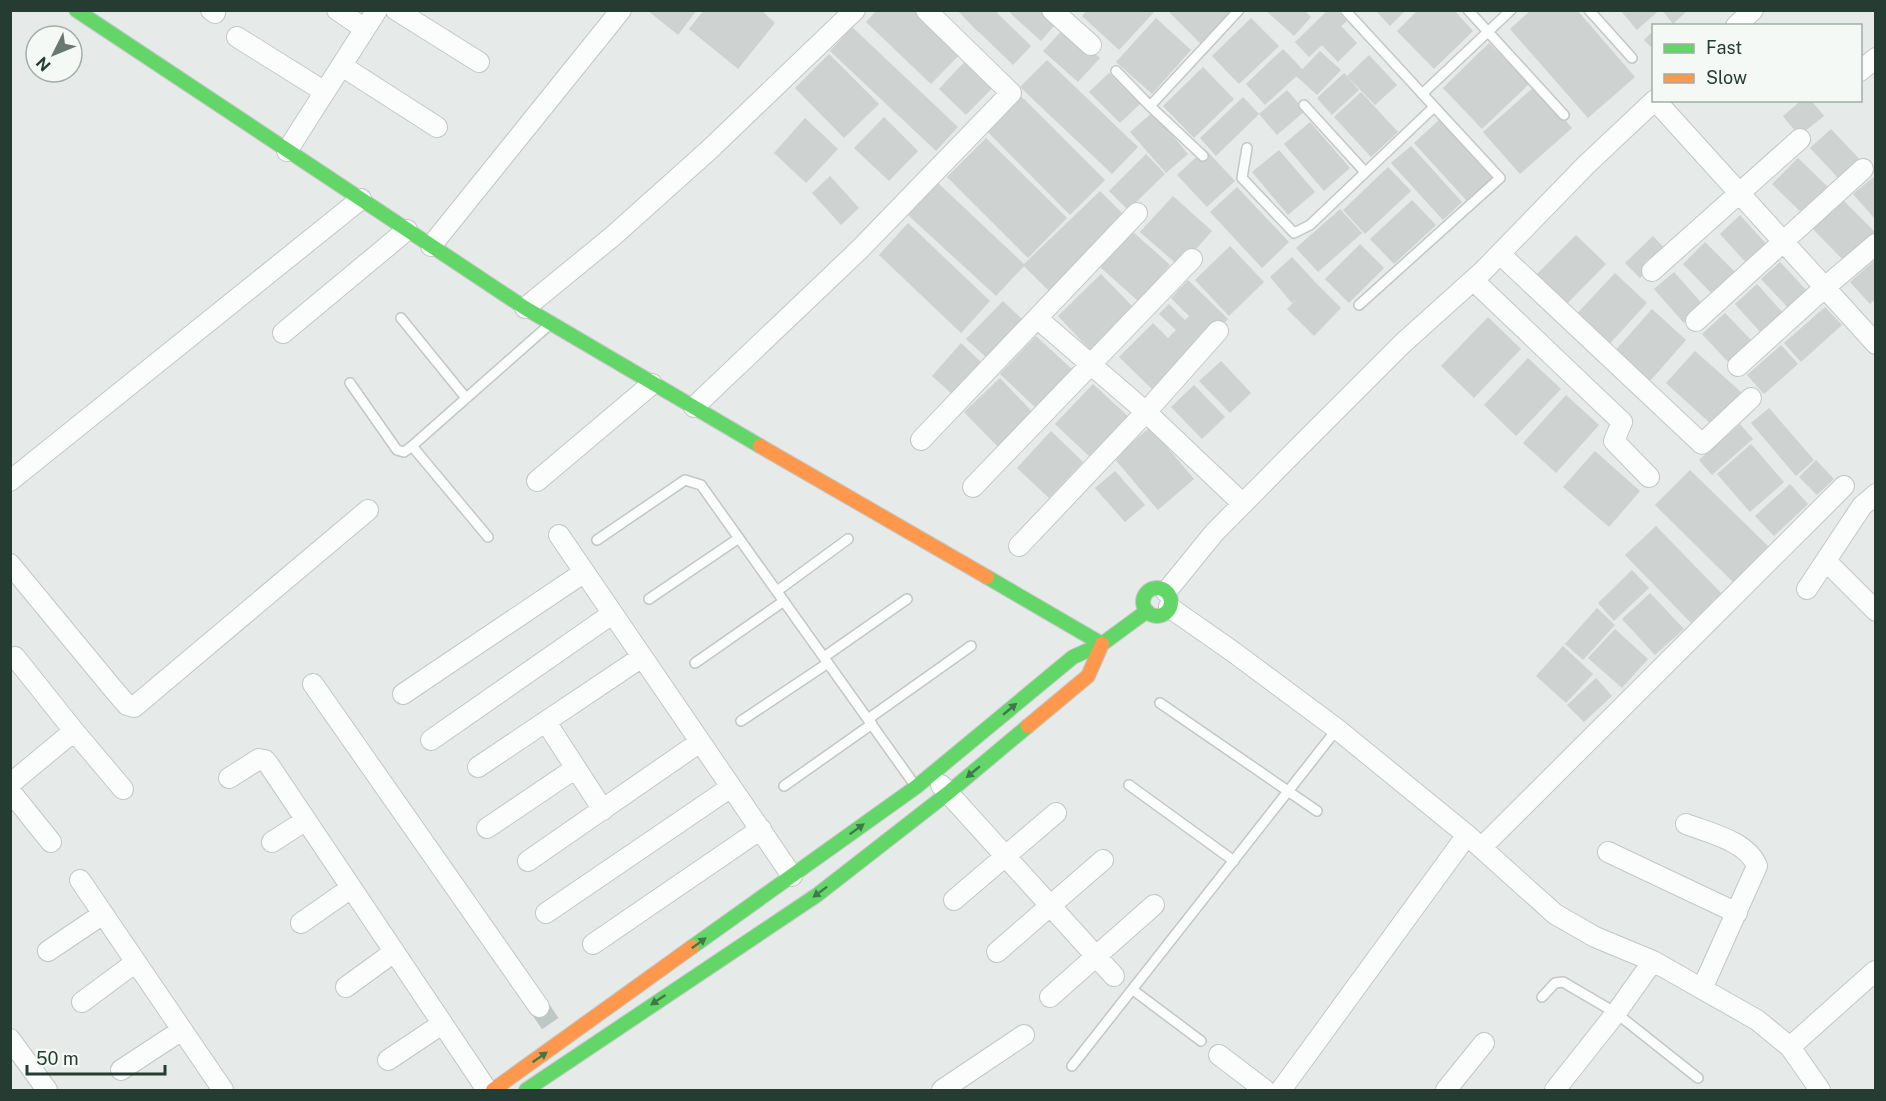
<svg xmlns="http://www.w3.org/2000/svg" width="1886" height="1101" viewBox="0 0 1886 1101" font-family="'Public Sans',sans-serif">
	<style>
		.building { fill: #ced3d1; stroke: #ced3d0; stroke-width: 1.5 }
		.lines { fill: none; stroke-linecap: round; stroke-linejoin: round }
		.street-tunnel { stroke: #bfc7c4; stroke-width: 20; stroke-dasharray: 20 10; stroke-linecap: butt }
		.lane-casing { stroke: #c3c7c5; stroke-width: 12 }
		.street-casing { stroke: #c3c7c5; stroke-width: 22 }
		.fast-casing { stroke: #c2c8c5; stroke-width: 16 }
		.slow-casing { stroke: #c2c8c5; stroke-width: 16 }
		.lane { stroke: #fbfcfc; stroke-width: 9 }
		.street { stroke: #fbfcfc; stroke-width: 20 }
		.fast { stroke: #63d668; stroke-width: 14 }
		.slow { stroke: #ff974d; stroke-width: 14 }
		.oneway { fill: #3e7a48 }
	</style>
	<rect width="100%" height="100%" fill="#e6eae8"/>
	<!-- building -->
	<path class="building" d="M648 10H696L678 34Z
		M705 10H760L774 23 738 68 690 29Z
		M878 10H919L962 51 931 83 867 22Z
		M958 10H998V11L978 31Z
		M1013 10H1046L1057 21 1041 40 1011 13Z
		M1088 10H1155L1119 49 1083 16Z
		M1168 10H1232L1200 42Z
		M1266 10H1303L1310 17 1294 35Z
		M1329 10H1336L1346 21 1340 26 1356 43 1338 61 1322 44 1309 56 1296 42Z
		M1376 10H1405L1390 25Z
		M1419 10H1453L1472 31 1434 68 1398 31Z
		M1532 10H1576L1634 77 1588 117 1511 29Z
		M1621 10H1655L1656 12 1637 29Z
		M1663 10H1687L1673 23Z
		M996 13 1030 46 1013 64 979 31Z
		M1156 19 1190 50 1152 93 1117 62Z
		M1251 19 1278 46 1239 83 1213 56Z
		M852 28 957 127 936 150 831 51Z
		M1065 28 1099 58 1078 81 1044 51Z
		M1654 31V49L1645 40Z
		M1489 44 1528 84 1482 128 1444 88Z
		M1283 50 1302 70 1265 104 1247 84Z
		M1320 52 1340 70 1317 94 1297 76Z
		M829 55 878 104 844 137 796 88Z
		M1369 56 1396 85 1375 104 1348 76Z
		M970 57 997 82 966 114 940 89Z
		M1047 61 1137 147 1112 173 1021 87Z
		M1203 68 1233 99 1194 137 1164 106Z
		M1109 74 1139 104 1120 122 1090 92Z
		M1344 74 1358 90 1332 114 1318 98Z
		M1535 87 1571 128 1520 173 1484 132Z
		M1287 91 1304 111 1277 134 1260 114Z
		M1361 93 1397 132 1371 156 1335 117Z
		M1021 97 1104 180 1070 214 987 130Z
		M1243 98 1258 114 1216 155 1201 138Z
		M1803 100H1810L1823 116 1799 135 1784 116Z
		M1153 113 1187 154 1166 172 1131 132Z
		M884 118 917 151 889 180 855 148Z
		M805 119 837 149 806 182 775 153Z
		M1439 121 1491 178 1467 200 1415 143Z
		M1310 123 1349 168 1324 190 1285 144Z
		M1831 130 1862 163 1842 181 1811 148Z
		M986 139 1066 218 1028 257 948 177Z
		M1411 147 1461 202 1443 219 1392 163Z
		M1205 150 1234 181 1207 206 1178 175Z
		M1279 151 1314 192 1288 214 1253 172Z
		M1146 155 1164 174 1128 209 1110 191Z
		M1798 159 1829 189 1804 214 1773 184Z
		M1388 168 1410 191 1365 233 1344 210Z
		M1876 176V219L1854 194Z
		M830 177 858 208 841 224 813 193Z
		M938 184 1024 265 996 295 909 215Z
		M1237 188 1288 242 1262 267 1211 212Z
		M1100 192 1125 217 1049 290 1024 265Z
		M1173 197 1211 231 1180 266 1141 232Z
		M1412 201 1435 225 1394 263 1371 239Z
		M1843 201 1875 233 1846 262 1814 229Z
		M1340 210 1361 233 1318 271 1297 248Z
		M1740 216 1768 247 1749 265 1721 234Z
		M908 224 989 301 961 332 880 255Z
		M1132 232 1169 265 1138 300 1101 267Z
		M1576 236 1605 264 1560 310 1531 281Z
		M1653 237 1667 252 1640 277 1626 263Z
		M1705 243 1736 274 1714 295 1684 264Z
		M1360 245 1383 268 1349 302 1326 279Z
		M1230 247 1263 282 1229 315 1196 280Z
		M1292 258 1314 282 1292 302 1271 277Z
		M1876 260V298L1870 303 1851 282Z
		M1780 263 1809 294 1792 311 1762 279Z
		M1674 273 1703 306 1684 322 1655 289Z
		M1615 274 1646 303 1603 350 1571 321Z
		M1101 275 1133 308 1090 349 1059 316Z
		M1188 281 1227 319 1156 392 1120 357 1153 324 1168 339 1177 330 1160 314 1169 305 1185 321 1190 316 1172 298Z
		M1314 282 1340 308 1314 335 1288 309Z
		M1757 285 1784 315 1763 334 1736 304Z
		M1003 302 1023 321 988 358 967 339Z
		M1825 308 1841 325 1801 361 1785 343Z
		M1652 310 1685 340 1643 388 1609 359Z
		M1725 314 1753 343 1731 364 1703 334Z
		M1488 318 1520 349 1474 397 1442 366Z
		M1036 337 1073 371 1038 409 1001 374Z
		M961 344 980 362 952 393 933 376Z
		M1781 346 1797 364 1764 393 1748 375Z
		M1695 352 1740 392 1712 424 1667 383Z
		M1528 359 1560 389 1516 435 1485 405Z
		M1221 362 1250 393 1230 412 1200 381Z
		M1000 379 1037 418 1003 451 965 412Z
		M1093 385 1129 418 1092 458 1056 424Z
		M1194 386 1224 417 1202 438 1172 407Z
		M1566 396 1598 425 1556 472 1524 443Z
		M1769 409 1813 460 1796 475 1752 423Z
		M1740 425 1752 439 1712 474 1700 460Z
		M1150 428 1193 479 1158 509 1115 458Z
		M1051 432 1082 462 1049 497 1018 468Z
		M1751 445 1783 482 1750 511 1718 474Z
		M1595 452 1639 491 1609 526 1564 487Z
		M1816 461 1833 479 1817 494 1800 477Z
		M1690 471 1767 546 1733 581 1656 505Z
		M1115 472 1144 505 1125 521 1096 488Z
		M1790 485 1807 504 1774 535 1756 516Z
		M1656 527 1720 593 1691 622 1626 555Z
		M1632 571 1648 588 1614 620 1599 603Z
		M1650 594 1683 629 1655 654 1623 619Z
		M1597 609 1614 625 1583 659 1566 644Z
		M1615 630 1647 659 1622 687 1589 658Z
		M1563 647 1592 674 1566 702 1537 676Z
		M1596 679 1611 696 1584 721 1568 705Z"/>
	<g class="lines">
		<!-- street-tunnel -->
		<path class="street-tunnel" d="M539 1007 554 1029"/>
		<defs>
			<path id="lane" d="M1345 10 1500 178 1359 305
				M1468 10 1564 115
				M1589 10 1632 58
				M1116 71 1150 106 1239 10
				M1422 94 1511 10
				M1304 105 1365 172
				M1150 106 1203 156
				M1247 148 1242 178 1294 233 1310 225 1434 107
				M401 318 466 398
				M350 383 397 450 404 452 412 446
				M488 537 412 446 548 326
				M597 540 685 480 701 485 914 784
				M777 591 848 539
				M649 599 739 538
				M824 657 907 599
				M695 663 784 601
				M1160 703 1317 811
				M868 719 971 646
				M741 721 828 663
				M1129 785 1234 861
				M784 786 872 724
				M1133 990 1201 1041
				M1542 997 1555 983 1563 982 1616 1013 1698 1078
				M1072 1066 1337 729"/>
			<path id="street" d="M211 10 215 13
				M337 10 365 29
				M396 10 479 62
				M1052 10 1091 45
				M1736 26 1753 10
				M237 37 325 92
				M342 66 437 127
				M1860 71 1876 58
				M1655 100 1876 344
				M287 151 377 10
				M431 246 621 10
				M1500 254 1702 444 1751 398
				M1652 271 1800 139
				M1473 280 1622 422 1614 441 1649 477
				M525 308 613 236 709 150 855 10
				M1038 319 1146 412 1243 504
				M1696 321 1863 169
				M283 333 407 230
				M1738 366 1824 288 1876 244
				M694 407 860 249 1011 93 926 10
				M921 440 1137 213
				M10 481 361 199
				M537 481 652 384
				M973 487 1192 259
				M559 535 792 876
				M1019 546 1146 412 1218 331
				M1826 561 1876 611
				M10 564 114 690 127 705 134 707 368 510
				M1807 589 1862 506 1876 494
				M1166 592 1214 533 1296 450 1402 344 1482 272 1586 165 1655 100
				M1169 607 1232 651 1337 729 1467 835 1555 914 1595 937 1653 961 1757 1020 1790 1047 1820 1090
				M313 684 539 1007
				M403 694 583 573
				M546 722 603 810
				M74 731 123 789
				M431 740 612 614
				M478 767 642 657
				M229 778 259 759 265 760 269 765 487 1090
				M10 784 74 731 15 657
				M941 785 1114 976
				M10 791 51 842
				M1686 824C1709 833 1747 841 1757 866L1702 989
				M487 828 576 768
				M272 842 306 820
				M1481 848 1844 486
				M1608 852 1737 913
				M528 861 700 742
				M80 880 223 1090
				M954 900 1056 813
				M546 913 731 787
				M301 923 351 888
				M593 944 761 829
				M48 951 103 914
				M997 952 1103 860
				M346 987 394 952
				M1050 997 1154 905
				M82 1002 136 962
				M10 1039 47 1090
				M1790 1047 1875 971
				M1219 1055 1265 1090
				M388 1060 442 1024
				M121 1070 182 1030
				M942 1090 1024 1035
				M1281 1090 1467 835
				M1446 1090 1484 1043
				M1555 1090 1616 1013 1653 961"/>
			<path id="fast" d="M76 10 525 308 760 446
				M987 577 1102 644
				M1143 602a14 14 0 1 1 28 0a14 14 0 1 1-28 0Z
				M692 947 916 787 1073 657 1102 644 1147 611
				M526 1090 817 895 948 793 1028 726"/>
			<path id="slow" d="M760 446 987 577
				M1028 726 1088 676 1102 644
				M493 1090 692 947"/>
		</defs>
		<!-- lane casing -->
		<use href="#lane" class="lane-casing"/>
		<!-- street casing -->
		<use href="#street" class="street-casing"/>
		<!-- fast casing -->
		<use href="#fast" class="fast-casing"/>
		<!-- slow casing -->
		<use href="#slow" class="slow-casing"/>
		<!-- lane -->
		<use href="#lane" class="lane"/>
		<!-- street -->
		<use href="#street" class="street"/>
		<!-- fast -->
		<use href="#fast" class="fast"/>
		<!-- slow -->
		<use href="#slow" class="slow"/>
	</g>
	<!-- one-way arrows -->
	<defs><path id="oneway-solid" d="M-6-.8H1V-3.2L6.5 0L1 3.2V.8H-6Z" transform="scale(1.5)"/></defs>
	<g class="oneway">
		<use href="#oneway-solid" transform="translate(1010 709) rotate(-40)"/>
		<use href="#oneway-solid" transform="translate(973 772) rotate(140)"/>
		<use href="#oneway-solid" transform="translate(857 829) rotate(-36)"/>
		<use href="#oneway-solid" transform="translate(820 892) rotate(143)"/>
		<use href="#oneway-solid" transform="translate(699 943) rotate(-36)"/>
		<use href="#oneway-solid" transform="translate(658 1000) rotate(146)"/>
		<use href="#oneway-solid" transform="translate(540 1057) rotate(-35)"/>
	</g>
	<!-- border -->
	<rect width="1886" height="1101" fill="none" stroke="#253c33" stroke-width="24"/>
	<!-- legend -->
	<rect x="1652" y="24" width="210" height="78" fill="#f4f9f6" stroke="#a1ada8" stroke-width="1.5"/>
	<rect x="1664" y="44" width="30" height="9" fill="#63d668" stroke="#a1ada8" stroke-width="1.5"/>
	<text x="1706" y="54" font-size="18" fill="#253c33">Fast</text>
	<rect x="1664" y="74" width="30" height="9" fill="#ff974d" stroke="#a1ada8" stroke-width="1.5"/>
	<text x="1706" y="84" font-size="18" fill="#253c33">Slow</text>
	<!-- north arrow -->
	<g transform="translate(54 54) rotate(227)"><circle r="28" fill="#f4f9f6" stroke="#a1ada8" stroke-width="1.5"/>
	<path d="M0-4.5L10 22L0 15L-10 22Z" fill="#697972"/>
	<text y="-9" font-size="16" font-weight="bold" text-anchor="middle" fill="#253c33">N</text>
	</g>
	<!-- scale -->
	<path d="M27 1065v9h138v-9" fill="none" stroke="#253c33" stroke-width="3"/>
	<text x="36" y="1065" font-size="18" fill="#253c33" stroke="#f4f9f6" stroke-width="4.5" paint-order="stroke">50 m</text>
</svg>
